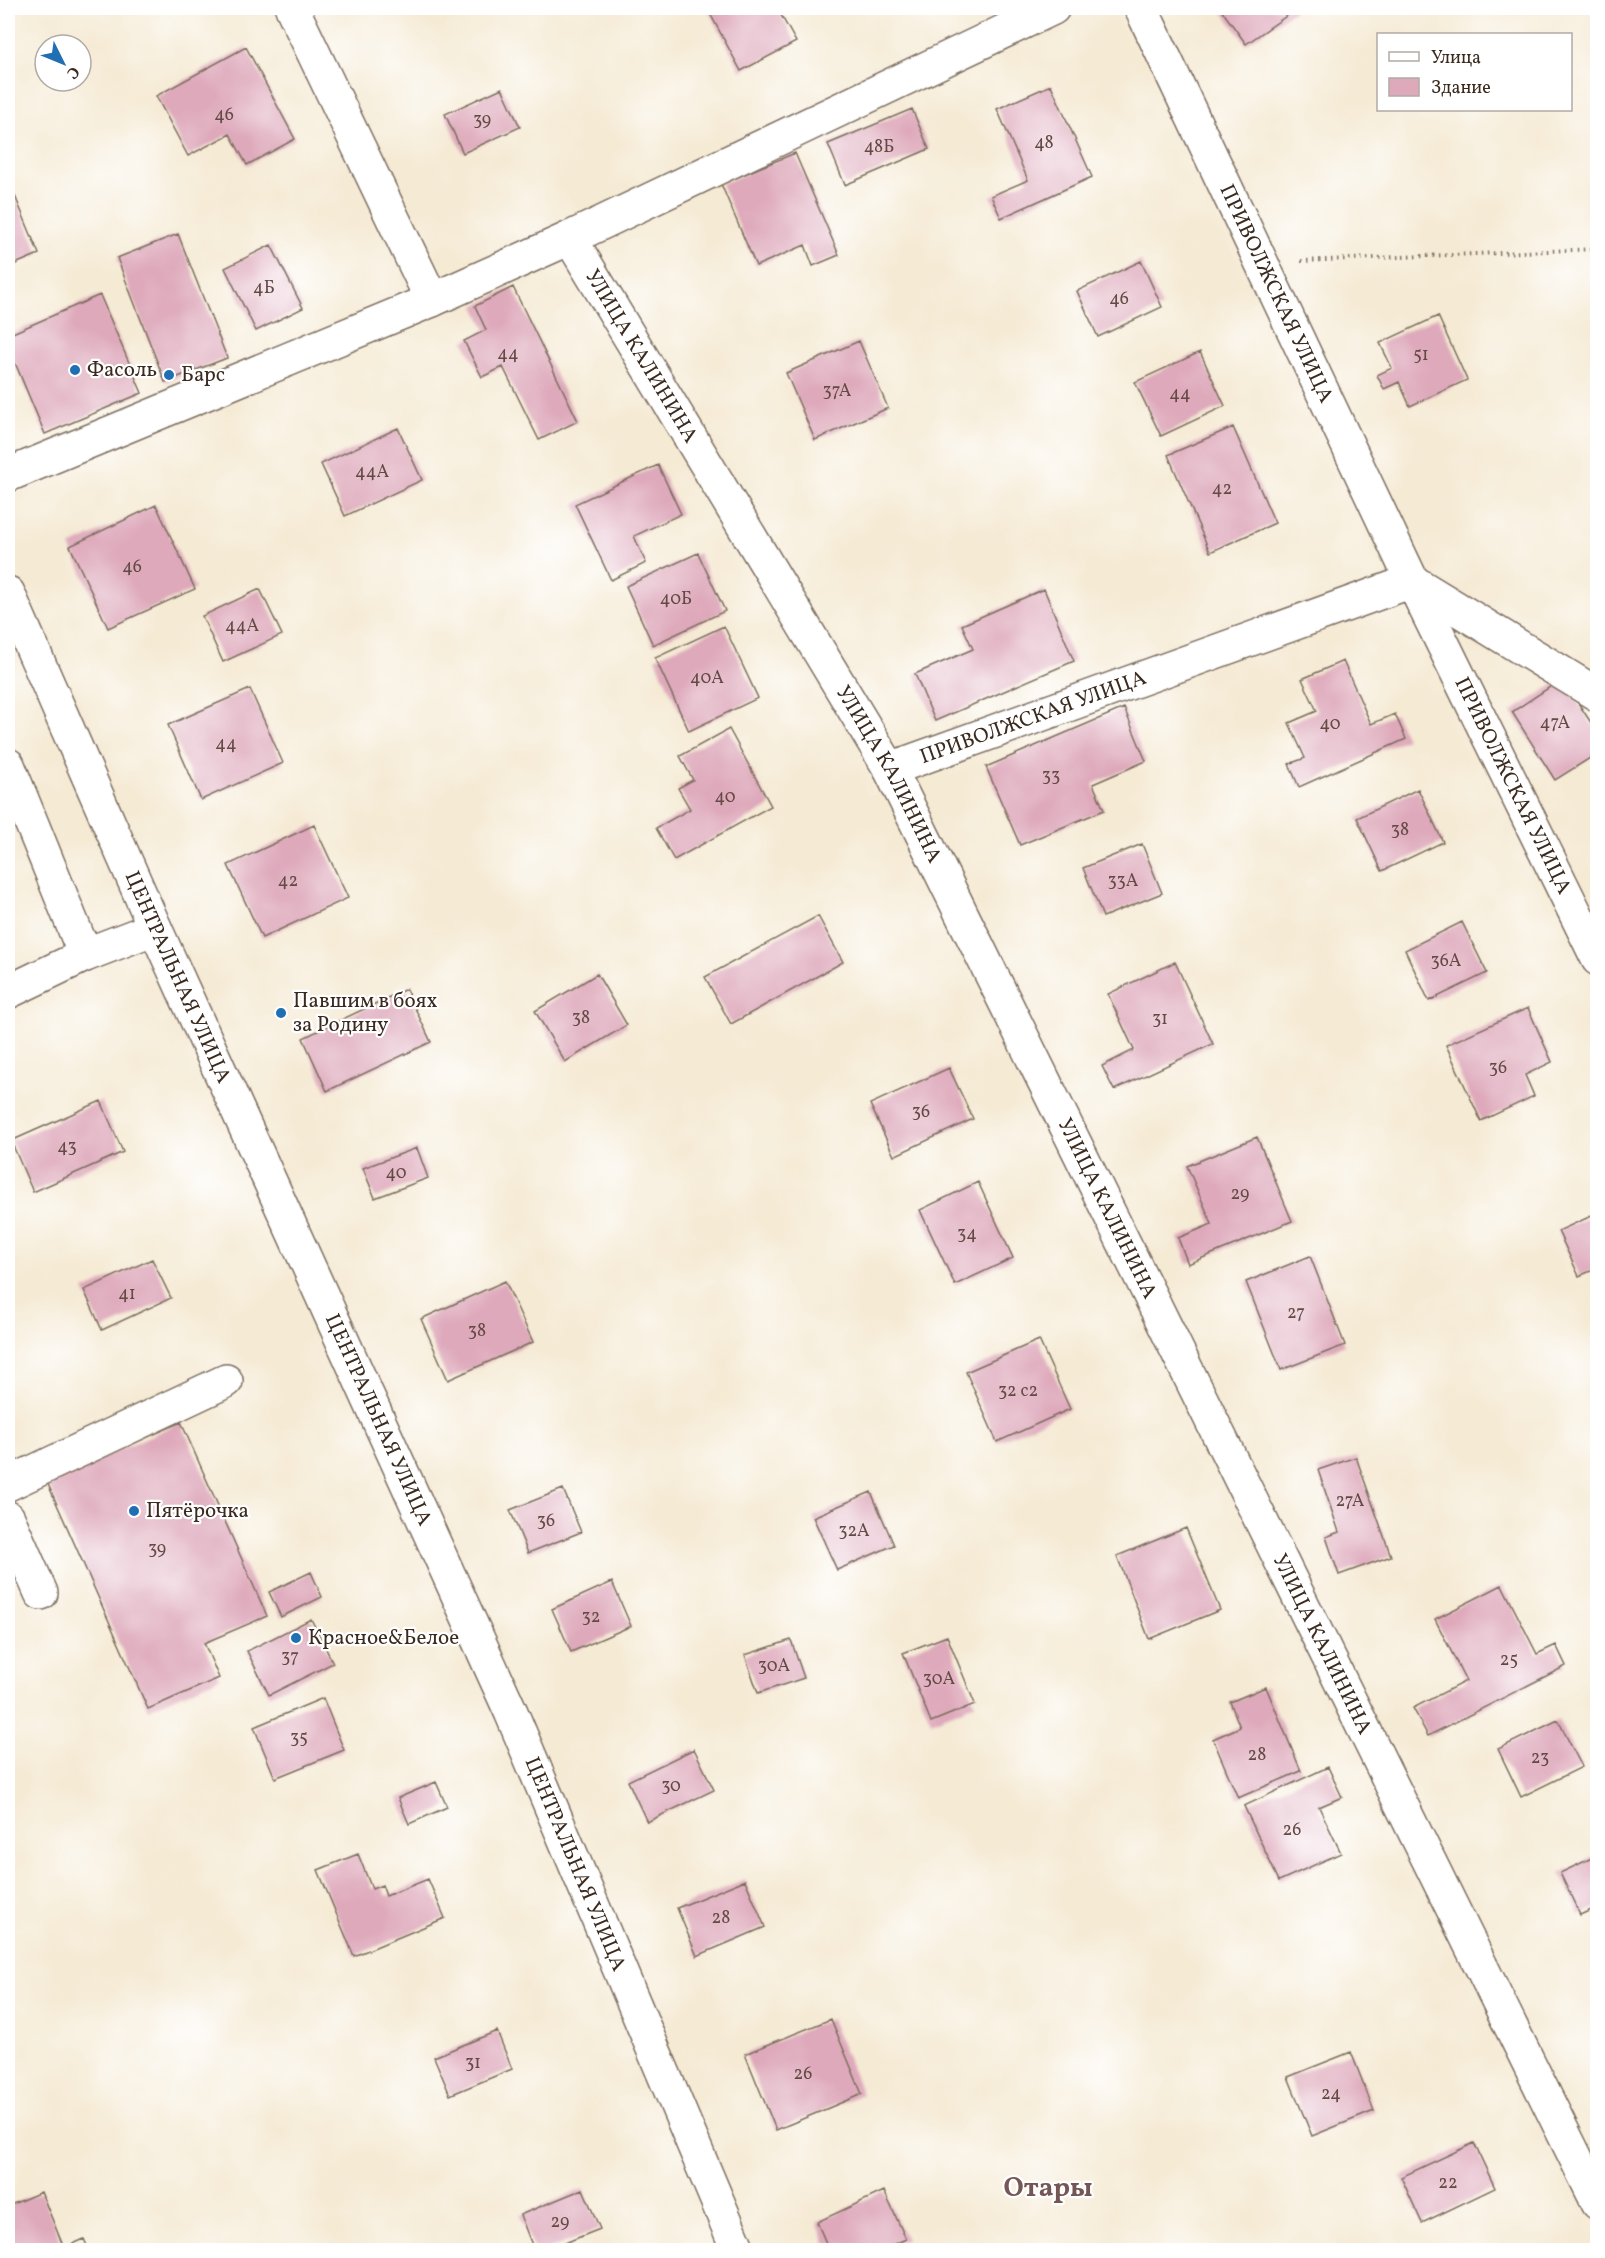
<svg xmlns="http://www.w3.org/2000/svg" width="1605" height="2258" viewBox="0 0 1605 2258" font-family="Vollkorn,serif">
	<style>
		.building { fill: #dea9bb }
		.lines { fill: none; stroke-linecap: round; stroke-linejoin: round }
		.minor-casing { stroke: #7c6d5e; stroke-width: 36 }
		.path { stroke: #7c6d5e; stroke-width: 4; stroke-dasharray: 1.5 4.5; stroke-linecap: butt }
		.minor { stroke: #fff; stroke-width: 33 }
		.poi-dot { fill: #1f6fb2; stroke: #fff; stroke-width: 2 }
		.labels { text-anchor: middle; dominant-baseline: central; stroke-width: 4.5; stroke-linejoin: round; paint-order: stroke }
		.number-label { font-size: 18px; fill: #644a45 }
		.street-label { font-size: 21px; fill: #3b2a1e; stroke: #fff }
		.poi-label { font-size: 21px; fill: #3b2a1e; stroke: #fff; text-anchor: start }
		.district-label { font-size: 27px; font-weight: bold; fill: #745655; stroke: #fff }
	</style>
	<rect width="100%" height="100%" fill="#fff"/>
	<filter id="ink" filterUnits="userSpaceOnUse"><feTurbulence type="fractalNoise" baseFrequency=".0167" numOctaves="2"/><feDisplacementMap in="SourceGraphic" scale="12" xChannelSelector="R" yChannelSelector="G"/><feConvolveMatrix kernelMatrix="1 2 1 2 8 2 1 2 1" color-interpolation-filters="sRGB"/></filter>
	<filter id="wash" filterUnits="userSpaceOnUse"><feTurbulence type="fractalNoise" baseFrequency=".008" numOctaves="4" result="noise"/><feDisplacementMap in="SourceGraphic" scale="24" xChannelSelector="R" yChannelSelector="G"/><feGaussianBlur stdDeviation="1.35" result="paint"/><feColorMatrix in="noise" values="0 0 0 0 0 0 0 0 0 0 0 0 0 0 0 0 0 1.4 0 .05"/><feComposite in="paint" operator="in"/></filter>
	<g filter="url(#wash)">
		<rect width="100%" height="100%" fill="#f5ead4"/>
		<g id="blocks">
			<!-- building -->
			<path class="building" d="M707 8H777L796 42 741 71Z
				M1220 8H1294L1295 10 1246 44Z
				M246 47 295 139 247 165 230 134 188 156 156 96Z
				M1051 85 1092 177 1001 218 991 196 1028 180 997 109Z
				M502 88 520 127 463 153 445 114Z
				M912 109 929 149 845 185 828 144Z
				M795 153 839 255 813 266 805 245 756 266 721 184Z
				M8 179 39 254 8 267Z
				M178 234 227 358 165 382 117 258Z
				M271 245 303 308 256 331 225 268Z
				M1141 261 1162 307 1098 337 1077 291Z
				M513 287 578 421 539 440 503 367 482 377 464 341 486 330 475 306Z
				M100 295 142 393 45 434 8 346V335Z
				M1438 316 1467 380 1410 406 1399 382 1384 389 1377 375 1392 368 1380 343Z
				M859 341 888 408 815 440 786 373Z
				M1200 352 1225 406 1161 436 1135 382Z
				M1233 427 1275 523 1210 552 1168 455Z
				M398 428 422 480 345 516 321 464Z
				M658 465 681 514 634 536 646 563 611 580 575 504Z
				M156 505 195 589 108 628 70 546Z
				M698 553 725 611 653 645 626 586Z
				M260 589 282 635 223 662 202 616Z
				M1044 589 1074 661 935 721 915 674 973 649 962 625Z
				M724 626 758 698 689 731 655 658Z
				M1343 661 1371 724 1395 714 1406 739 1299 787 1289 764 1305 758 1289 723 1317 711 1302 679Z
				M1562 679 1598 733V753L1555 780 1512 712Z
				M250 689 283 763 201 800 168 725Z
				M1124 708 1146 761 1093 784 1104 810 1020 845 986 767Z
				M729 729 771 806 674 860 656 828 690 809 678 788 693 780 680 756Z
				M1418 789 1443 842 1382 871 1357 818Z
				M314 825 348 898 262 938 228 865Z
				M1142 844 1162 893 1103 917 1083 868Z
				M818 916 843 962 731 1024 705 977Z
				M1462 922 1487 973 1429 1001 1405 950Z
				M1175 962 1213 1044 1114 1090 1102 1066 1134 1050 1108 994Z
				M597 974 627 1025 565 1062 535 1011Z
				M406 989 431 1042 327 1091 303 1038Z
				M1528 1008 1552 1062 1525 1075 1534 1096 1481 1121 1446 1045Z
				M949 1068 973 1119 894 1156 870 1104Z
				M101 1101 123 1152 33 1192 11 1141Z
				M1257 1137 1292 1221 1188 1264 1178 1238 1212 1224 1187 1166Z
				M417 1148 428 1178 375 1198 363 1168Z
				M978 1182 1013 1258 955 1285 920 1210Z
				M1598 1213V1268L1579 1276 1558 1231Z
				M1310 1256 1345 1345 1281 1370 1246 1282Z
				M152 1259 171 1298 102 1330 84 1290Z
				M505 1281 533 1342 448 1380 421 1319Z
				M1039 1340 1070 1409 997 1442 966 1372Z
				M181 1422 267 1616 204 1643 219 1678 148 1709 47 1482Z
				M1356 1457 1391 1556 1339 1575 1326 1537 1339 1532 1318 1470Z
				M563 1489 581 1532 528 1553 510 1510Z
				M871 1492 894 1545 837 1570 813 1517Z
				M1186 1528 1220 1610 1149 1639 1117 1556Z
				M311 1572 322 1597 281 1617 269 1592Z
				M612 1582 631 1626 571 1652 552 1609Z
				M1502 1585 1537 1654 1556 1645 1566 1666 1428 1736 1413 1708 1466 1681 1435 1619Z
				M311 1619 333 1663 269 1695 247 1651Z
				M947 1636 975 1704 931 1722 903 1653Z
				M791 1640 804 1678 758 1693 745 1655Z
				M1266 1687 1301 1771 1238 1798 1213 1739 1240 1727 1230 1702Z
				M323 1698 344 1750 275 1778 254 1727Z
				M1558 1720 1582 1767 1521 1797 1498 1749Z
				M694 1749 714 1790 647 1822 628 1781Z
				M1328 1767 1342 1797 1319 1807 1341 1853 1279 1881 1244 1806Z
				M436 1782 447 1807 409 1824 398 1798Z
				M358 1854 372 1889 382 1885 386 1896 428 1879 445 1918 354 1956 318 1870Z
				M1598 1855V1907L1580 1915 1560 1873Z
				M745 1880 765 1927 697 1956 677 1908Z
				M831 2019 862 2094 776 2130 745 2054Z
				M497 2031 512 2069 450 2095 434 2057Z
				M1351 2052 1374 2111 1312 2136 1288 2077Z
				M1474 2143 1495 2188 1422 2223 1401 2177Z
				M583 2189 600 2229 547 2250H534L520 2215Z
				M884 2191 906 2239 881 2250H829L817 2222Z
				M41 2192 64 2248 84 2239 89 2250H8V2206Z"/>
		</g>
	</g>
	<g filter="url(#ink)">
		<use href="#blocks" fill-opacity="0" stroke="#7c6d5e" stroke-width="1.5"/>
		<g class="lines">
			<defs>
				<g id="minor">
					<path d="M292 8 432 300"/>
					<path id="s1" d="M1141 8 1412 581 1598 959"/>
					<path id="s2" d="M570 238 890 769 1598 2203"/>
					<path d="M8 475 432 300 570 238 1053 8"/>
					<path id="s3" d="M8 593 155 928 511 1712 738 2250"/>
					<path d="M8 765 85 955"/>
					<path id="s4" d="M890 769 1412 581 1598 695"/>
					<path d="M8 992 85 955 155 928"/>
					<path d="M8 1484 226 1381"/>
					<path d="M8 1518 41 1593"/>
				</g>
			</defs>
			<!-- minor casing -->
			<use href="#minor" class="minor-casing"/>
			<!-- path -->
			<path class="path" d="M1301 261 1598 249"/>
			<!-- minor -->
			<use href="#minor" class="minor"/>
		</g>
	</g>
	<!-- markers -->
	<g class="poi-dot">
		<circle cx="75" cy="370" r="6"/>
		<circle cx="169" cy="375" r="6"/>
		<circle cx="281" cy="1013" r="6"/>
		<circle cx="134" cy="1511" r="6"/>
		<circle cx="296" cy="1638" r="6"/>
	</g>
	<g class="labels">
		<!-- number labels -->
		<g class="number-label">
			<text x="224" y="115">46</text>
			<text x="482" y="120">39</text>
			<text x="1044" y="143">48</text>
			<text x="879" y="147">48Б</text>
			<text x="264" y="288">4Б</text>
			<text x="1119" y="299">46</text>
			<text x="508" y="354">44</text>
			<text x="1421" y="355">51</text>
			<text x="837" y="391">37А</text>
			<text x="1180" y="394">44</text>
			<text x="372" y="472">44А</text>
			<text x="1222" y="489">42</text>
			<text x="132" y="567">46</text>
			<text x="676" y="599">40Б</text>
			<text x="242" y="626">44А</text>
			<text x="707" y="678">40А</text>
			<text x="1555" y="723">47А</text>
			<text x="1330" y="724">40</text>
			<text x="226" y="744">44</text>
			<text x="1051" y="776">33</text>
			<text x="725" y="797">40</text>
			<text x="1400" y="830">38</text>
			<text x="288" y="881">42</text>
			<text x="1123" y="881">33А</text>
			<text x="1446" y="961">36А</text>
			<text x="581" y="1018">38</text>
			<text x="1160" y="1019">31</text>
			<text x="1498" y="1068">36</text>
			<text x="921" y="1112">36</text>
			<text x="67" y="1147">43</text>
			<text x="396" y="1173">40</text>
			<text x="1240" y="1194">29</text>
			<text x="967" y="1234">34</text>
			<text x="127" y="1294">41</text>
			<text x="1296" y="1313">27</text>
			<text x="477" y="1331">38</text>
			<text x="1018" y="1391">32 с2</text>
			<text x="1350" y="1501">27А</text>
			<text x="546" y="1521">36</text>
			<text x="854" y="1531">32А</text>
			<text x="157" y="1549">39</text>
			<text x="591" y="1617">32</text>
			<text x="290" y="1657">37</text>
			<text x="1509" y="1660">25</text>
			<text x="774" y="1666">30А</text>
			<text x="939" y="1679">30А</text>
			<text x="299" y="1738">35</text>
			<text x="1257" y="1755">28</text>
			<text x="1540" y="1758">23</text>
			<text x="671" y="1786">30</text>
			<text x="1292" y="1830">26</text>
			<text x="721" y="1918">28</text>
			<text x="473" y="2063">31</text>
			<text x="803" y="2074">26</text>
			<text x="1331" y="2094">24</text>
			<text x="1448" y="2183">22</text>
			<text x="560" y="2222">29</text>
		</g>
		<!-- street labels -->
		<g class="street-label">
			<text stroke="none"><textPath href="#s1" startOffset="316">ПРИВОЛЖСКАЯ УЛИЦА</textPath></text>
			<text stroke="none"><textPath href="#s2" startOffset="138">УЛИЦА КАЛИНИНА</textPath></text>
			<text stroke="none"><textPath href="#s4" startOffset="152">ПРИВОЛЖСКАЯ УЛИЦА</textPath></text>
			<text stroke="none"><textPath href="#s2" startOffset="624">УЛИЦА КАЛИНИНА</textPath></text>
			<text stroke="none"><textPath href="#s1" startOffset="862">ПРИВОЛЖСКАЯ УЛИЦА</textPath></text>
			<text stroke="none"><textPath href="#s3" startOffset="420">ЦЕНТРАЛЬНАЯ УЛИЦА</textPath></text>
			<text stroke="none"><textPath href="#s2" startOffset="1110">УЛИЦА КАЛИНИНА</textPath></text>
			<text stroke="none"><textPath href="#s3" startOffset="906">ЦЕНТРАЛЬНАЯ УЛИЦА</textPath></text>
			<text stroke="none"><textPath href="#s2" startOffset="1596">УЛИЦА КАЛИНИНА</textPath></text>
			<text stroke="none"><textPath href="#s3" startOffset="1392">ЦЕНТРАЛЬНАЯ УЛИЦА</textPath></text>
		</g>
		<!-- poi labels -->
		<g class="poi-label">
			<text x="87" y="370">Фасоль</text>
			<text x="181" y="375">Барс</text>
			<text x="293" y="1001">Павшим в боях<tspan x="293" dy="24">за Родину</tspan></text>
			<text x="146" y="1511">Пятёрочка</text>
			<text x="308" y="1638">Красное&amp;Белое</text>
		</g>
		<!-- district labels -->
		<g class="district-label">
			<text x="1048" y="2189">Отары</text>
		</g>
	</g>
	<!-- margin -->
	<rect width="1605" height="2258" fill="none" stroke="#fff" stroke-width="30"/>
	<!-- legend -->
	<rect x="1377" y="33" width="195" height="78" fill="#ffffff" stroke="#b1aaa5" stroke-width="1.5"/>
	<rect x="1389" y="52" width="30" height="9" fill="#ffffff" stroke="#b1aaa5" stroke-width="1.5"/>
	<text x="1431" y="63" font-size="18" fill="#3b2a1e">Улица</text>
	<rect x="1389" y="78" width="30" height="18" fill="#dea9bb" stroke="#b1aaa5" stroke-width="1.5"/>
	<text x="1431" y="93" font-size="18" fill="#3b2a1e">Здание</text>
	<!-- north arrow -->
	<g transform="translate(63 63) rotate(133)"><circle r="28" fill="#ffffff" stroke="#b1aaa5" stroke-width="1.5"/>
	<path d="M0-4.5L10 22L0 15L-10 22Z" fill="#1f6fb2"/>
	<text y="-9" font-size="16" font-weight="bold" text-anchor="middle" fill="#3b2a1e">С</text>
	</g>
</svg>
